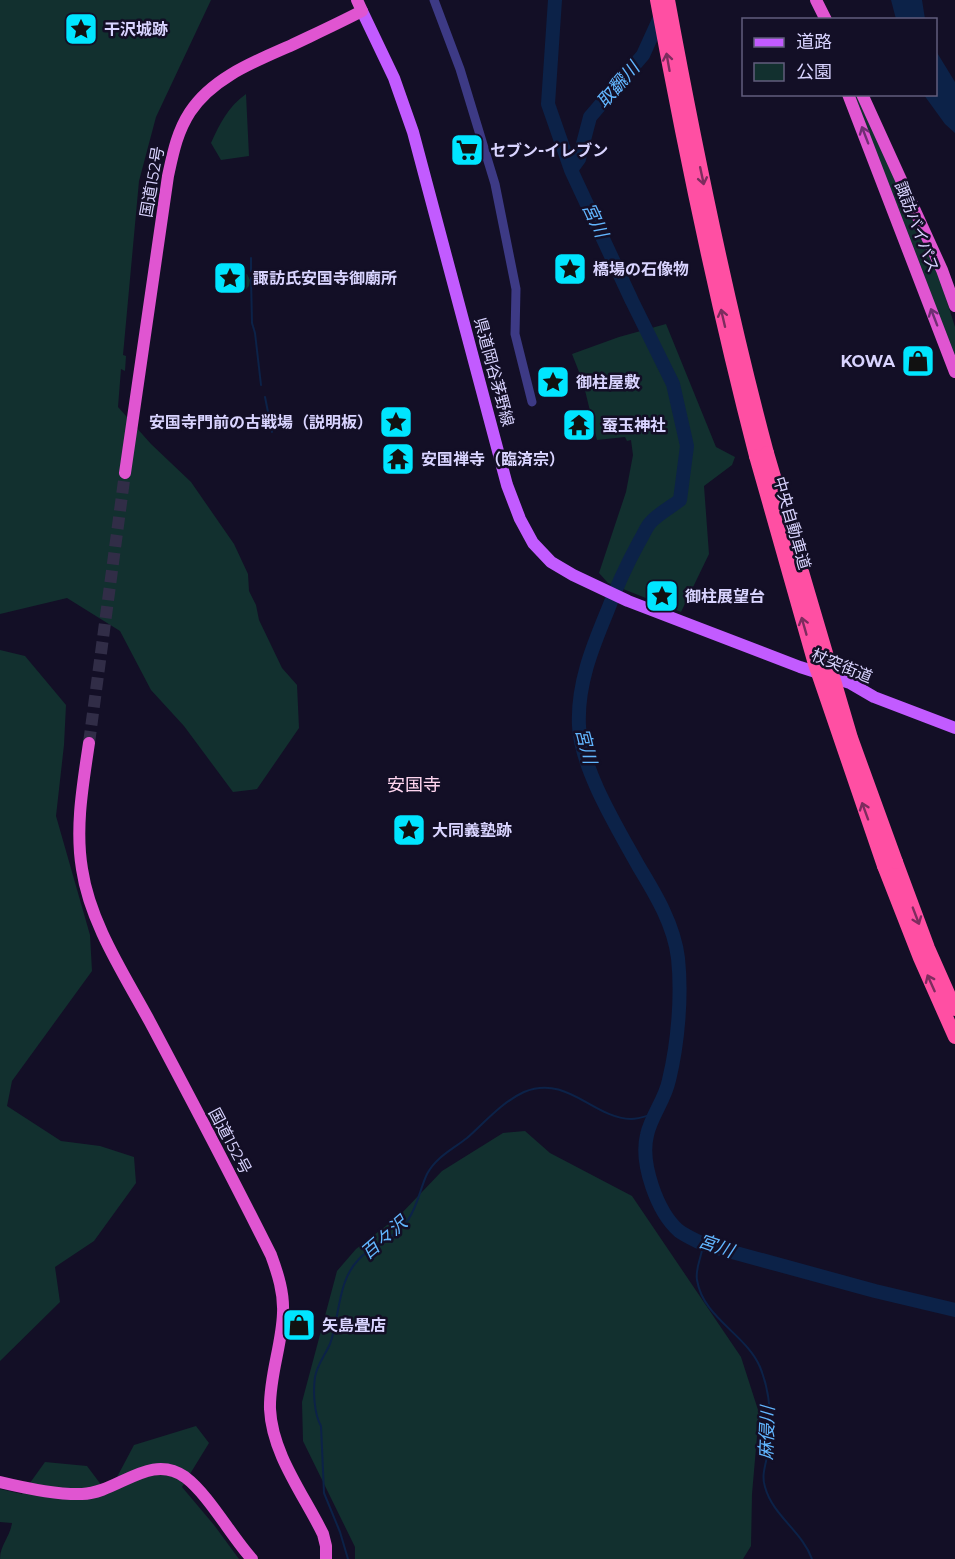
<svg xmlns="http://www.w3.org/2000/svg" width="955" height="1559" viewBox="0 0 955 1559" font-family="Montserrat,'Noto Sans JP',sans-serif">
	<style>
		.green { fill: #12302f }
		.water { fill: #0c2248 }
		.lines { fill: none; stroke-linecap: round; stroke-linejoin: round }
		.stream { stroke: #0c2248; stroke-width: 2 }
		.river { stroke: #0c2248; stroke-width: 14 }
		.trunk-tunnel { stroke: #312d47; stroke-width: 12; stroke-dasharray: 12 6; stroke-linecap: butt }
		.tertiary { stroke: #3d3a85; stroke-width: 9 }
		.primary { stroke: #c25bff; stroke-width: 12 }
		.trunk { stroke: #e055d1; stroke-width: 12 }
		.motorway { stroke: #ff4fa3; stroke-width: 14 }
		.motorway-bridge { stroke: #ff4fa3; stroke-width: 14 }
		.oneway { stroke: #7d2c5e }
		.oneway2 { stroke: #6f2e73 }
		.labels { text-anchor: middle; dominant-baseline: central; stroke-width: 5; stroke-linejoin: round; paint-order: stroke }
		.poi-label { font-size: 16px; font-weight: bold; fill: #d9d4ff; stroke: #130f26; text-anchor: start }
		.street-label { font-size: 16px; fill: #d9d4ff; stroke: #130f26 }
		.water-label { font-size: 18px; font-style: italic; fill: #62b6ff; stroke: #130f26 }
		.neighbourhood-label { font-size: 18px; fill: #ffd6f0; stroke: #130f26 }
	</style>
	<rect width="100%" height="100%" fill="#130f26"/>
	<!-- green -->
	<path class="green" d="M0 0H211L156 117 139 181 123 355 126 356 125 371 121 369 118 407 151 444 191 482 234 544 248 574 249 591 256 605 259 620 282 668 297 685 299 728 257 789 233 792 184 726 151 690 120 631 67 598 0 614Z
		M246 94 249 156 221 160 211 143C220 123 228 107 246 94Z
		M851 95H857L937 270 955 327V361Z
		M229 271 247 274 250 280 249 286 246 289 225 286 223 281 224 273Z
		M666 324 716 447 735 457 732 465 704 486 709 554 681 612 608 583 599 573 626 492 633 455 631 440 627 441 625 437 597 440 583 382 572 354 619 337Z
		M0 650 25 656 66 705 64 745 56 816 90 935 92 971 12 1081 7 1106 61 1141 100 1146 134 1157 136 1183 94 1241 55 1267 60 1302 0 1361Z
		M525 1131 550 1153 632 1196 741 1357 759 1413 752 1494 751 1546 743 1559H355V1547L303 1441 302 1402 337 1271 356 1249 400 1215 442 1171 503 1133Z
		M196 1426 209 1443 182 1487 214 1525 239 1559H0C0 1545 10 1537 12 1523L0 1522V1489L22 1494 45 1462 87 1466 108 1494 134 1445Z"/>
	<!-- water -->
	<path class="water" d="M891 0H922L925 19H896Z
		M936 51 955 82V133L945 124 924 95 936 94Z"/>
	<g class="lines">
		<!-- stream -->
		<path class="stream" d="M251 258V271
			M251 278 252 323 255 333 261 385
			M265 397 272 432
			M703 1244C702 1257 695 1267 697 1280 703 1318 746 1334 760 1367 771 1394 772 1423 768 1452 766 1464 761 1475 765 1487 773 1516 802 1531 812 1559
			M348 1559 340 1532 324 1493 321 1426C314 1414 313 1391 315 1377 317 1365 325 1355 330 1344 340 1317 337 1281 359 1259 373 1244 396 1238 408 1220 418 1205 420 1189 427 1174 436 1157 453 1149 467 1138 485 1122 502 1102 524 1092 567 1074 593 1118 631 1119 639 1119 649 1115 657 1113"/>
		<!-- river -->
		<path class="river" d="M555 0 548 104 571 170 632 301 673 384 687 446 680 500C671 507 658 514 651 522 646 527 643 536 639 542 627 564 616 588 607 612 592 648 577 685 579 726 581 769 618 829 639 867 656 895 674 925 678 958 682 996 678 1043 669 1080 665 1100 651 1116 647 1135 640 1163 657 1212 679 1231 686 1236 695 1240 703 1244L875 1291 955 1310
			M571 170 579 159 590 117 643 55 663 11"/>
		<!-- trunk-tunnel -->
		<path class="trunk-tunnel" d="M89 743 125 473"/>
		<!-- tertiary -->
		<path class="tertiary" d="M434 0 460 69 495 184 516 289 515 334 532 402"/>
		<!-- primary -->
		<path class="primary" d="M362 11 394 78 413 132 507 485 520 519 533 543 551 562 573 575 628 601 800 667 850 683 874 697 955 728"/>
		<!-- trunk -->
		<path class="trunk" d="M816 0 826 20
			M848 94 955 372
			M862 94 942 270 955 306
			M125 473 168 176C173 153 177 132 190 112 213 77 256 61 292 45 315 34 339 23 362 11L357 0
			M89 743C83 784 75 827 82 869 90 923 124 974 150 1022 191 1099 232 1177 271 1255 278 1274 284 1293 283 1313 282 1345 269 1377 270 1409 272 1454 304 1495 323 1534L326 1546V1559
			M0 1482C25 1488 56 1495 82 1494 118 1493 150 1452 185 1477 209 1495 231 1536 252 1559"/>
		<!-- motorway -->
		<path class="motorway" d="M657 0C685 153 717 305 756 456
			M668 0C696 152 727 304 767 453
			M896 862 928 948 955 1009
			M884 866 920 958 955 1037"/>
		<!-- motorway-bridge -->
		<path class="motorway-bridge" d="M767 453 851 738 896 862
			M756 456 815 664 884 866"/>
	</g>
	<!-- one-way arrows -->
	<defs><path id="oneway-shaft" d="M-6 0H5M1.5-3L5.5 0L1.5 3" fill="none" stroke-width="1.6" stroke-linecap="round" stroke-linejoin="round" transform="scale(1.5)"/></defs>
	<g class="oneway">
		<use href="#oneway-shaft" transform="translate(668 62) rotate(-100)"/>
		<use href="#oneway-shaft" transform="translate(702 176) rotate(78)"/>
		<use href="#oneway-shaft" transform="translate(723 318) rotate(-103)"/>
		<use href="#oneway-shaft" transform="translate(804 626) rotate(-106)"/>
		<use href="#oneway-shaft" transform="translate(865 811) rotate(-110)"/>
		<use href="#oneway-shaft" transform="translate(916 916) rotate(69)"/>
		<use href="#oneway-shaft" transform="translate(931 983) rotate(-114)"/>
	</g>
	<g class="oneway2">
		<use href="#oneway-shaft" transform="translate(865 135) rotate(-111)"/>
		<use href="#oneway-shaft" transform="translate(934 317) rotate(-111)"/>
	</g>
	<!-- icons -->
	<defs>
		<symbol id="sight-square" viewBox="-11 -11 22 22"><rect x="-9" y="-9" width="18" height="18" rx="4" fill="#00e5ff" stroke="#130f26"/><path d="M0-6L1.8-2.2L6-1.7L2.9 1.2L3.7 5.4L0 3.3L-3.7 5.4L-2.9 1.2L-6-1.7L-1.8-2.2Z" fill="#111"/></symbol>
		<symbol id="supermarket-square" viewBox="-11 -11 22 22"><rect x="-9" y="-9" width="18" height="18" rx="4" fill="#00e5ff" stroke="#130f26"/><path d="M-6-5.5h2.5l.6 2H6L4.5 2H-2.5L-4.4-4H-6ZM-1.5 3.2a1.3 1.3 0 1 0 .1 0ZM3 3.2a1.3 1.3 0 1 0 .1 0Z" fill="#111"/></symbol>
		<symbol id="shop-square" viewBox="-11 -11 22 22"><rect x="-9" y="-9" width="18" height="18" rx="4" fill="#00e5ff" stroke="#130f26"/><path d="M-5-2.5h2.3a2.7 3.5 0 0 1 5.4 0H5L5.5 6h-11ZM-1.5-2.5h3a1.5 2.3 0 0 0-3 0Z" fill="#111"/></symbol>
		<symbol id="temple-square" viewBox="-11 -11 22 22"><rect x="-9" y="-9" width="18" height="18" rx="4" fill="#00e5ff" stroke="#130f26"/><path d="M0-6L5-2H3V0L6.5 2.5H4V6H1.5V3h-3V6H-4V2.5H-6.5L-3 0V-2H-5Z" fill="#111"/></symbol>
	</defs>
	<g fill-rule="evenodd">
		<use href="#sight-square" x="62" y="10" width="38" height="38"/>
		<use href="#supermarket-square" x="448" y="131" width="38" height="38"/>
		<use href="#sight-square" x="551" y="250" width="38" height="38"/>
		<use href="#sight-square" x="211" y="259" width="38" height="38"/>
		<use href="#shop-square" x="899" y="342" width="38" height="38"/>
		<use href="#sight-square" x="534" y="363" width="38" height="38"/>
		<use href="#sight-square" x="377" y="403" width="38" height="38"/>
		<use href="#temple-square" x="560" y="406" width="38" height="38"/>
		<use href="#temple-square" x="379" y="440" width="38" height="38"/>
		<use href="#sight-square" x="643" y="577" width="38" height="38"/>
		<use href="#sight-square" x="390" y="811" width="38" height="38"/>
		<use href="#shop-square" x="280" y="1306" width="38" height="38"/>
	</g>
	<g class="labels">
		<!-- poi labels -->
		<g class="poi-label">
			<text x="104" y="29">干沢城跡</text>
			<text x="490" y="150">セブン-イレブン</text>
			<text x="593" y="269">橋場の石像物</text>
			<text x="253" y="278">諏訪氏安国寺御廟所</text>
			<text x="895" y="361" text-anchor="end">KOWA</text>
			<text x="576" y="382">御柱屋敷</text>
			<text x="373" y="422" text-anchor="end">安国寺門前の古戦場（説明板）</text>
			<text x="602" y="425">蚕玉神社</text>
			<text x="421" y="459">安国禅寺（臨済宗）</text>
			<text x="685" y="596">御柱展望台</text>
			<text x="432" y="830">大同義塾跡</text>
			<text x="322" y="1325">矢島畳店</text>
		</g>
		<!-- street labels -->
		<g class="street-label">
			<text transform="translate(152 182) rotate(-80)">国道152号</text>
			<text transform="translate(917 227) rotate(69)">諏訪バイパス</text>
			<text transform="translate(494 372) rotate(75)">県道岡谷茅野線</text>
			<text transform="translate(792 523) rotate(74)">中央自動車道</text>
			<text transform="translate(842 666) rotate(22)">杖突街道</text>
			<text transform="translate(230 1141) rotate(62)">国道152号</text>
		</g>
		<!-- water labels -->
		<g class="water-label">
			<text transform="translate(618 85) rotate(-49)">取飜川</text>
			<text transform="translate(595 220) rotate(65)">宮川</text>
			<text transform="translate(586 746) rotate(76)">宮川</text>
			<text transform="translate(384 1238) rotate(-41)">百々沢</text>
			<text transform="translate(716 1246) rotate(19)">宮川</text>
			<text transform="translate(767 1433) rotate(-88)">麻侵川</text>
		</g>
		<!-- neighbourhood labels -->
		<g class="neighbourhood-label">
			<text x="414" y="785">安国寺</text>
		</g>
	</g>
	<!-- legend -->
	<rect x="742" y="18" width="195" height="78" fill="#130f26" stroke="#625e7d" stroke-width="1.5"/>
	<rect x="754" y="38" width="30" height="9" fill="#c25bff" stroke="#625e7d" stroke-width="1.5"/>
	<text x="796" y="48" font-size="18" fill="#d9d4ff">道路</text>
	<rect x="754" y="63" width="30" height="18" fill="#12302f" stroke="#625e7d" stroke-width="1.5"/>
	<text x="796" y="78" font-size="18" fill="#d9d4ff">公園</text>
</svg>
